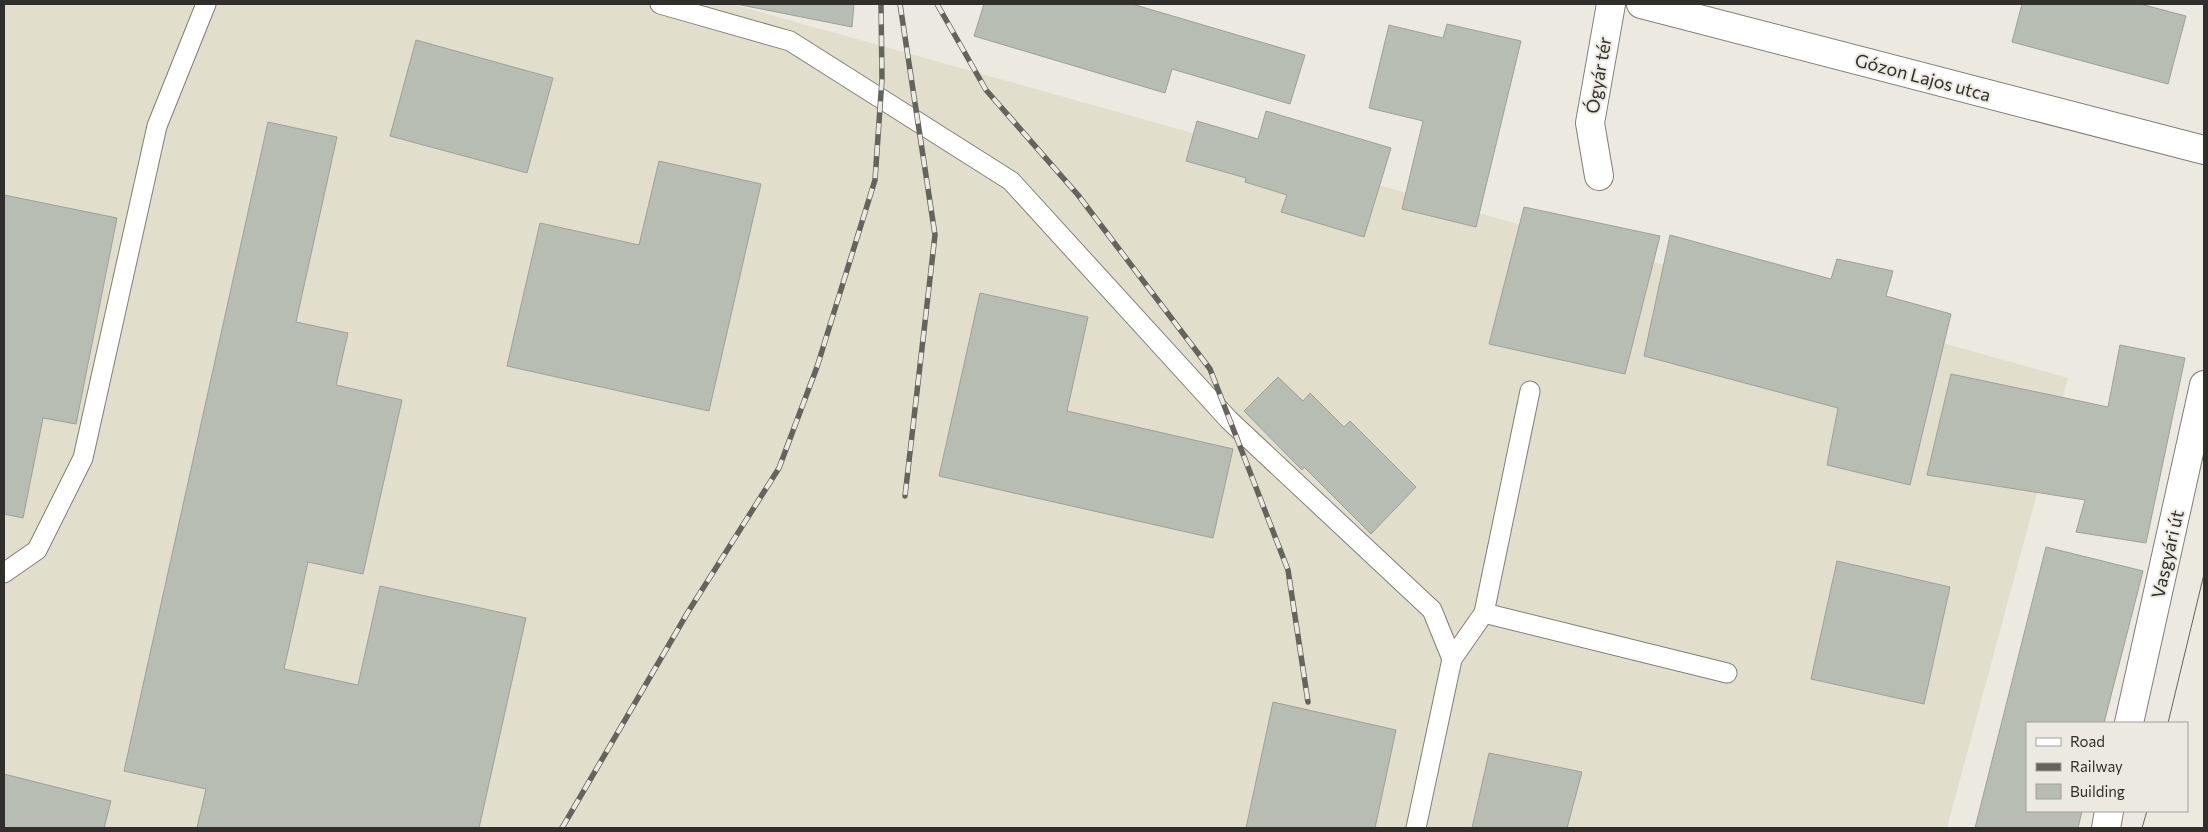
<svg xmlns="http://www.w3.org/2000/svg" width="2208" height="832" viewBox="0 0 2208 832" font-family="Commissioner,sans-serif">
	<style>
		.built { fill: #e2decc }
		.building { fill: #b8bdb4; stroke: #9ca198 }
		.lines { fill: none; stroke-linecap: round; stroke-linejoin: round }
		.service-casing { stroke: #817f76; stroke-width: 21 }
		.minor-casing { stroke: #817f76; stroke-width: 30 }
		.tertiary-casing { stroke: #817f76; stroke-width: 30 }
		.service { stroke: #fff; stroke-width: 19 }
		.minor { stroke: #fff; stroke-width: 28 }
		.tertiary { stroke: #fff; stroke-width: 28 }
		.tram { stroke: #65635e; stroke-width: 1 }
		.rail-casing { stroke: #65635e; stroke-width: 5.5 }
		.rail { stroke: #eceae0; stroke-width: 4; stroke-dasharray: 11; stroke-linecap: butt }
		.labels { text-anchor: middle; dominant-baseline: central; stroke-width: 4; stroke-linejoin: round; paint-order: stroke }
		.street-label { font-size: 18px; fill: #302f2b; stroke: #eceae0 }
	</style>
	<rect width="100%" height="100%" fill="#eceae0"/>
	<!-- built -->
	<path class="built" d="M4 4H732L2068 378 1947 828H4Z"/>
	<!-- building -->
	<path class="building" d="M736 4H854L852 27Z
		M984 4H1132L1305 55 1290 104 1172 69 1165 93 974 36Z
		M2022 4H2140L2186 16 2168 84 2012 42Z
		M1447 24 1521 41 1476 227 1402 209 1423 121 1369 108 1389 25 1443 38Z
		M416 40 553 78 527 173 390 136Z
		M1266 111 1391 148 1364 237 1281 212 1287 195 1245 182 1246 178 1186 161 1197 121 1258 139Z
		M268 122 337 137 296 322 348 333 336 385 402 400 363 574 308 562 284 669 358 685 380 586 526 618 479 828H197L206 789 124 771Z
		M659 161 761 184 709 411 507 366 540 223 639 245Z
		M4 195 117 218 76 424 43 418 23 518 4 514Z
		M1524 207 1660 236 1625 374 1489 344Z
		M1670 235 1831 279 1837 259 1893 271 1886 296 1951 314 1910 485 1827 465 1838 408 1644 356Z
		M980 293 1088 317 1067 411 1233 449 1213 538 939 476Z
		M2120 345 2185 358 2146 543 2076 532 2085 500 1927 475 1951 374 2108 407Z
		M1278 377 1303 401 1310 393 1344 427 1350 421 1416 487 1371 534 1304 467 1302 470 1244 411Z
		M2046 547 2143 571 2104 723H2027V811H2082L2078 828H1975Z
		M1837 561 1950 587 1924 704 1811 679Z
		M1273 702 1396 730 1375 828H1246Z
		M1489 753 1582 772 1567 828H1472Z
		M4 774 111 801 104 828H4Z"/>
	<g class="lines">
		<defs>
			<path id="service" d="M660 4 790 41 1011 181 1229 420 1432 610 1452 659 1416 828
				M4 573 37 550 83 458 157 126 206 4
				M1484 613 1727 673
				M1452 659 1484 613 1530 391"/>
			<path id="minor" d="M1599 176 1590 123 1611 4"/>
			<path id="tertiary" d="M1641 4 2204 150
				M2129 723 2204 385
				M2106 828 2109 811"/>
		</defs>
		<!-- service casing -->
		<use href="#service" class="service-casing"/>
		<!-- minor casing -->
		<use href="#minor" class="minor-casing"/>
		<!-- tertiary casing -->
		<use href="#tertiary" class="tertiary-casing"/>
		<!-- service -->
		<use href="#service" class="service"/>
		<!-- minor -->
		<use href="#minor" class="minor"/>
		<!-- tertiary -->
		<use href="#tertiary" class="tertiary"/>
		<!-- tram -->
		<path class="tram" d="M2168 723 2204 574
			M2142 828 2147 811"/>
		<defs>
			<path id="rail" d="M900 4 935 235 905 496
				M937 4 986 90 1078 195 1210 369 1288 570 1308 702
				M562 828 688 612 779 468 817 367 875 180 882 79 881 4"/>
		</defs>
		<!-- rail casing -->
		<use href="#rail" class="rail-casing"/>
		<!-- rail -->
		<use href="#rail" class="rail"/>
	</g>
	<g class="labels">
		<!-- street labels -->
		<g class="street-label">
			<text transform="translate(1598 75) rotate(-80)">Ógyár tér</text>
			<text transform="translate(1923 77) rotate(15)">Gózon Lajos utca</text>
			<text transform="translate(2167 554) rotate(-77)">Vasgyári út</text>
		</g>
	</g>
	<!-- border -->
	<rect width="2208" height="832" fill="none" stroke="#302f2b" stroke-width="10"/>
	<!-- legend -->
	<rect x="2026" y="722" width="162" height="90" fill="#eceae0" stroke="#a19f98"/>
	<rect x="2036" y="738" width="25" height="8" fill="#ffffff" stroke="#a19f98"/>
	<text x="2070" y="747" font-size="15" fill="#302f2b">Road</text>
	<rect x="2036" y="763" width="25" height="8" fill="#65635e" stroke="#a19f98"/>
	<text x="2070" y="772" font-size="15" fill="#302f2b">Railway</text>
	<rect x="2036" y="784" width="25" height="15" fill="#b8bdb4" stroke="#a19f98"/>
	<text x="2070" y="797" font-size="15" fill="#302f2b">Building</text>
</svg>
